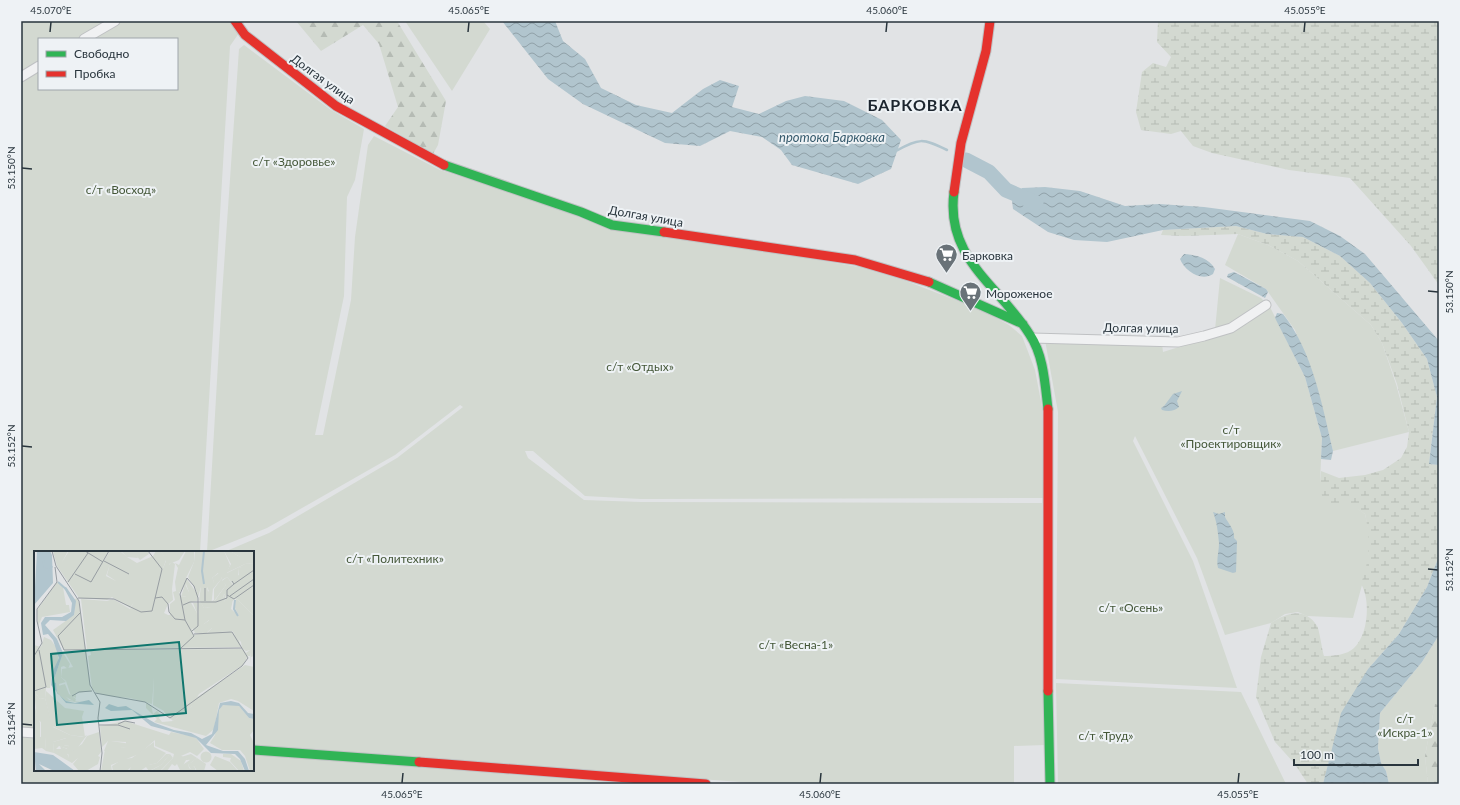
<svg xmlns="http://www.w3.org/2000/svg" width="1460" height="805" viewBox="0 0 1460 805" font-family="Lato,sans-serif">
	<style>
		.green { fill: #d3d9d1; fill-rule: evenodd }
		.forest { fill: url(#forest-firs) }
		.wetland { fill: url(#wetland-marsh) }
		.water { fill: url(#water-waves) }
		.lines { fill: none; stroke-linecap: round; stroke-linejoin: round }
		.stream { stroke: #b1c5ce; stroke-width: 2.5 }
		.river { stroke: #b1c5ce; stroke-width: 15 }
		.street-casing { stroke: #bfc1c3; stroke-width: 11 }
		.fast-casing { stroke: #bfc1c3; stroke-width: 11 }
		.jam-casing { stroke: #bfc1c3; stroke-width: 11 }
		.street { stroke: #f0f1f2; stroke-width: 9 }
		.fast { stroke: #30b455; stroke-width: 9 }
		.jam { stroke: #e5322d; stroke-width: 9 }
		.ticks { fill: none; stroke: #29353d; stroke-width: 1.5 }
		.labels { text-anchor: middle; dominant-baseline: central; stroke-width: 4; stroke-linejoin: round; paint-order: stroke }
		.street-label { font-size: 12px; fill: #29353d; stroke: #eef2f5 }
		.park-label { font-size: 12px; fill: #445738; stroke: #eef2f5 }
		.poi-label { font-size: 12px; fill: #29353d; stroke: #eef2f5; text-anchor: start }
		.water-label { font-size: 13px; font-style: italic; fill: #375b6d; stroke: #eef2f5 }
		.district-label { font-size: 16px; font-weight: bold; letter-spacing: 1px; fill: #1c252e; stroke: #eef2f5 }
		.inset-river { fill: none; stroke: #b1c5ce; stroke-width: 2 }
		.inset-road { fill: none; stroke: #979da2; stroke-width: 1 }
		.view { fill: #0f766e; fill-opacity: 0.15; stroke: #0f766e; stroke-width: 2 }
		.inset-edge { fill: none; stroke: #29353d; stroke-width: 2 }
		.neatline { fill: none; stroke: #29353d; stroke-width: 1.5 }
		.ticks-label { font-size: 10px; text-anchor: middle; fill: #29353d }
	</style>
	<defs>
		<pattern id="forest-firs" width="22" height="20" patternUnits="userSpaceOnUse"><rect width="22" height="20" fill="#d3d9d1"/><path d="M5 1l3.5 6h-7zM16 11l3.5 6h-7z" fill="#b5bbb4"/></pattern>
		<pattern id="wetland-marsh" width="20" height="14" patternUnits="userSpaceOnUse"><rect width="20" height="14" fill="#d3d9d1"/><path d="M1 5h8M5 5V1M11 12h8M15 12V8" fill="none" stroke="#b5bbb4"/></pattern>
		<pattern id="water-waves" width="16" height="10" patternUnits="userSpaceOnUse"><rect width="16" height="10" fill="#b1c5ce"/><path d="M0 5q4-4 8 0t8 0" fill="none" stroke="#90a1a8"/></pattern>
	</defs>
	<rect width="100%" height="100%" fill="#e1e3e5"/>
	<!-- green -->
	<path class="green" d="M21 21H229L239 33 230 46 200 552H35V729L21 728ZM39 39H177V89H39Z
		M405 21H483L490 29 452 91Z
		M244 45 331 110 364 129 355 180 347 197 344 296 315 435H323L351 300 355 237 368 145 374 136 440 170 527 198 611 229 747 248 859 267 906 281 984 311 1009 325 1022 336 1035 370 1042 407 1043 498 641 499 585 496 533 451H525L528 458 584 500 641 502 1042 503 1045 745 1014 746V784H769L253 746V552H224L269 533 397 458 463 407 460 405 395 455 267 528 207 552 222 295 239 49Z
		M1238 234 1268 245 1298 261 1371 325 1382 343 1396 384 1409 432 1333 451 1318 391 1295 330 1266 289 1225 265Z
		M1220 278 1261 298 1270 307 1305 377 1322 438 1320 482 1365 514 1370 536 1368 563 1353 618 1307 616 1298 612 1285 614 1271 623 1225 635 1197 558 1135 436 1133 441 1193 561 1237 688 1056 679 1058 412 1045 340 1162 344 1163 352 1217 335 1215 330Z
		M1439 635V705L1435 704 1425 756 1428 784H1389L1386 771 1381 763 1378 748 1380 713 1422 662Z
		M1056 683 1241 692 1286 784H1058Z
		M21 736 35 737V770H253V754L633 784H21Z"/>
	<!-- forest -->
	<path class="forest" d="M296 21H397L446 101 438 145 433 154 385 126 398 107 379 44 363 25 321 51Z
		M1435 704 1439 705V784H1428L1425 756Z"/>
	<!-- wetland -->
	<path class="wetland" d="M1158 21H1439V285L1411 246 1350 178 1289 170 1212 153 1193 146 1181 131 1171 134 1141 130 1136 112 1142 72 1153 63 1166 67 1171 57 1157 42Z
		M1236 226 1267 234 1303 237 1340 256 1370 283 1402 323 1427 359 1437 397 1429 464 1439 465V556L1427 587 1399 634 1368 669 1331 755 1323 784H1308L1294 763 1275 742 1256 697 1261 657 1271 623C1286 613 1305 606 1317 626 1319 628 1322 649 1324 656 1333 656 1347 655 1354 648 1368 635 1371 600 1361 584 1370 557 1371 542 1365 514L1348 503H1323L1320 482 1321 471 1339 478 1365 475 1383 470 1401 458 1407 447 1409 432 1397 384 1382 343 1371 325 1298 261 1268 245 1238 234 1184 236 1161 235 1163 230Z"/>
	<!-- water -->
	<path class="water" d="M502 21H555L563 41 585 59 601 88 636 105 672 113 703 89 720 80 739 86 732 107 759 114 786 101 805 96 844 101 882 120 901 140 891 169 858 184 792 165 781 150 762 137 730 131 700 146 665 143 583 104 548 79Z
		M1045 187 1080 191 1125 206 1159 204 1204 207 1310 221 1340 236 1365 254 1439 341V465L1429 464 1437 397 1427 359 1402 323 1370 283 1340 256 1303 237 1267 234 1236 226 1163 230 1107 242 1074 240 1048 232 1013 209 1012 201 1022 188Z
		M1184 254C1197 255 1209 258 1215 269L1213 274C1201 282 1185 271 1180 259Z
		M1234 272 1266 289 1268 292 1265 298 1227 277 1228 274Z
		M1277 313 1283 314C1313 352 1322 405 1333 451L1331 460 1321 459 1322 438 1305 377 1275 318Z
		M1182 391 1177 401 1179 407C1175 411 1168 412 1162 410L1161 408 1164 406 1173 394Z
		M1213 512 1219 514 1225 512V517C1228 523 1235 530 1234 538L1237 541 1236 572 1233 573 1218 568C1216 560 1219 552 1219 543 1218 533 1217 522 1213 512Z
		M1439 556V635L1422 662 1380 713 1378 748 1381 763 1386 771 1389 784H1323L1341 713 1368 669 1399 634 1427 587Z"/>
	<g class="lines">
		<!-- stream -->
		<path class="stream" d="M896 151C920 138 922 138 947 150"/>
		<!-- river -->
		<path class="river" d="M966 160 989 172 1006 190 1036 203"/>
		<defs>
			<path id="street" d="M84 39 115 21
				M21 77 39 66
				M1032 338 1178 342 1204 336 1231 328 1266 305
				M21 732 35 733"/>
			<path id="fast" d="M444 165 581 212 612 225 664 232
				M954 192C945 259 1000 286 1030 335 1044 356 1045 385 1048 409
				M929 282 1023 324
				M1048 691 1050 784
				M253 750 419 762"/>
			<path id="jam" d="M235 21 245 35 336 106 444 165
				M954 192 961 143 986 51 990 21
				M664 232 855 260 929 282
				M1048 691V409
				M419 762 706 784"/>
		</defs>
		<!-- street casing -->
		<use href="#street" class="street-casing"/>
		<!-- fast casing -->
		<use href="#fast" class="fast-casing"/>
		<!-- jam casing -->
		<use href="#jam" class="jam-casing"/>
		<!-- street -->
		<use href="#street" class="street"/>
		<!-- fast -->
		<use href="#fast" class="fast"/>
		<!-- jam -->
		<use href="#jam" class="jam"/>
	</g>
	<!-- ticks -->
	<path class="ticks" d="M50 32 51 22M468 32 469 22M886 32 887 22M1304 32 1305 22M22 168 32 169M1428 291 1438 292M22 446 32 447M1428 569 1438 570M22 724 32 725M402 783 403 773M820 783 821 773M1238 783 1239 773"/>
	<!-- icons -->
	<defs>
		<symbol id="supermarket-pin" viewBox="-11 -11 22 30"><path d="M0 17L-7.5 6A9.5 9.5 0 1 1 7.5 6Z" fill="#697278" stroke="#eef2f5"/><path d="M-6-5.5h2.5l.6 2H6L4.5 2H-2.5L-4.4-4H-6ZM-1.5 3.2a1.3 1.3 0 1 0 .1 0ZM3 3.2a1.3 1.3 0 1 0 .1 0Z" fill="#fff"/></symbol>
	</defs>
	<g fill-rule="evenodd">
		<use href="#supermarket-pin" x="934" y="242" width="25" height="34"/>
		<use href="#supermarket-pin" x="958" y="280" width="25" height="34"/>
	</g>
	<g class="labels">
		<!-- street labels -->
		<g class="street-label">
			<text transform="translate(323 79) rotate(36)">Долгая улица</text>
			<text transform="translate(646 216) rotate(10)">Долгая улица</text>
			<text transform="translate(1141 328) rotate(1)">Долгая улица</text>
		</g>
		<!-- park labels -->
		<g class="park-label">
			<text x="294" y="161">с/т «Здоровье»</text>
			<text x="121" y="189">с/т «Восход»</text>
			<text x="640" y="366">с/т «Отдых»</text>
			<text x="1231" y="429">с/т<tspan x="1231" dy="14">«Проектировщик»</tspan></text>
			<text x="395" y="558">с/т «Политехник»</text>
			<text x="1131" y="607">с/т «Осень»</text>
			<text x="796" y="644">с/т «Весна-1»</text>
			<text x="1405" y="718">с/т<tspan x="1405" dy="14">«Искра-1»</tspan></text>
			<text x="1106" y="735">с/т «Труд»</text>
		</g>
		<!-- poi labels -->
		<g class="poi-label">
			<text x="962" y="255">Барковка</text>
			<text x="986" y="293">Мороженое</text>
		</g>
		<!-- water labels -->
		<g class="water-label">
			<text x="832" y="137">протока Барковка</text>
		</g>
		<!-- district labels -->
		<g class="district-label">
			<text x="915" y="104">БАРКОВКА</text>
		</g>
	</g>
	<!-- overview -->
	<g transform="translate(34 551)">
		<rect width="220" height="220" fill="#e1e3e5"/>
		<path d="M19 0H34L28 11 35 0H75L69 10 76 13 72 25 82 30 73 24 76 13 111 32 70 10 76 0H86L93 6 87 0H114L115 3 106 9 102 4 104 7 93 6 103 12 119 5 122 0H127L132 9 128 20 138 11 141 13 138 38 139 49 134 53 130 62 134 64H136V53L141 49 139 41 142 40 141 31 144 17 141 12 145 14 152 0H160V11L152 27 162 41H155L152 33 145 42 147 46 153 45 163 62 158 80 160 84 169 82 165 76 176 69 173 82 178 77 186 78V81L196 80 204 86 207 96 53 98 47 48 73 50 79 48 96 58 100 51 96 57 78 46 73 49 45 47 34 31 41 22 34 31 23 15ZM190 0H196L206 6H220V12L211 13 192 22 197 13ZM216 14 220 20V65L202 47 194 54 189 53 193 45 190 43 189 47 180 51 192 34 188 30 193 26 199 34 205 27 204 17ZM185 22 188 27 179 38 177 56 170 57 165 49 167 36H173L174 41 180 30 178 27ZM23 31 29 36 32 54H35L36 61 8 66 4 75 3 59ZM44 47 52 99H30L19 79 40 64 41 48ZM10 86 17 89 22 96 25 110 18 122 16 137H12L11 147 6 148 0 140V94L7 96ZM209 98 212 102 216 99 217 101 216 105H214L209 114 165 143 158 155 139 170 130 161V111V160L119 154 120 126 118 153 96 147 74 145 63 142 58 138 54 105 57 104 56 99ZM30 100H52L57 140 42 142V147L37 145 32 130 27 126 28 118 39 116ZM31 133 35 143 42 148 41 151 27 143 24 135ZM0 154 6 172V186L11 185 12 200 8 197 0 198ZM91 170 135 184 137 181 157 185 162 187 170 198 163 205 156 201 147 205 141 202 156 209H152L146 220H143L146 219 143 213 141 215 138 213 133 220H127L139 207 140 203 121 195V189L105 203 77 214 78 220H67L71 198 92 196V191L74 190 68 196 66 175ZM65 181 67 201 64 205 66 206 64 213 52 220H45L39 213 44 207 38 212 20 202 19 191 33 187 30 195 35 194 34 198 25 195 22 198 33 202 35 207 34 202 48 193 53 185ZM132 203H136L127 214 115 220V214L123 212ZM197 203 207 210 210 220H205L196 210 197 207 189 206V203ZM163 207 172 213 170 220H163L160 215 157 218 154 214Z" fill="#d3d9d1"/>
		<path d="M127 0H151L145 9 135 13V21L128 20 132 10ZM161 0H190L196 14 193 22 211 13 220 12V20L212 26 211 24 218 19 216 15 204 17V24L209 26 200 34 193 26 188 29 192 34 180 50 189 47 193 38 190 53H194L196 46 199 48 197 58 205 65 201 57 202 47 220 65V105L217 106V113L216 99 212 100 208 97 207 91 198 80 186 81 178 77 172 82 175 69 166 76 169 82H161L159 78V69L163 62 159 52H163L165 70 164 52H167L170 57 177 56 176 51 180 49V38L188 27 184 22 178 27 180 30 176 42 173 36H167L163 50 157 51 152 45 147 46 151 33 155 41H163L154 26 160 11ZM196 0H220V6H206ZM11 98H18L20 111 15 112ZM211 114 220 116V160L204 150 197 148 185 152 180 178 172 185 120 171 123 168 112 157V152L117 154 119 163 123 160 127 164 125 167 128 171 139 170 158 155 156 151ZM0 140 6 148 11 147 19 176 36 184 49 186 53 184 44 196 34 203 22 201 21 198H27L26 195 33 198 35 194 29 195 32 187 19 191 20 202 12 200 11 186H7V171L3 168ZM200 153 205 155 215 167 220 168V179L216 184 220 192V220H216L211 205 206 199H188L176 192 181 184 185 159 189 154ZM74 190H77L97 193 92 196 70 200ZM120 191V196L132 202 123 212 115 214V220L112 216 106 220H95L97 216 93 220H79L78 215 89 208 98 207ZM166.5 206a5.5 5.5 0 1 1 11 0a5.5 5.5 0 1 1-11 0ZM136 203 139 207 126 220H116L127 214ZM157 203 163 207 154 214 156 218 160 215 162 220H146L147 215 156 209 147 206ZM181 205 196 211 204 220H184L176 214Z" fill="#d3d9d1"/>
		<path d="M29 102 36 113 34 118 30 115 27 116V126L32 131 25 133 26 139 35 149 48 151 32 150 23 142 22 133 19 131ZM12 140 31 157 50 160 48 166 51 186 36 184 18 175 11 147Z" fill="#d3d9d1"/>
		<path d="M3 0H16L18 4 19 32 0 54ZM32 36 42 50 40 64 32 70 16 69 11 74 23 88 29 102 19 131 22 132 23 142 32 150 41 152 55 149 60 154 32 152 17 134 18 122 25 107 19 89 14 83 9 84 7 72 11 66H28L37 61 38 52 30 37ZM197 150 205 152 214 162 220 163V168L215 167 205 155 189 154 185 159 184 179 172 194 189 200H204L211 208 215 220H211L206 208 201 203 177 202 162 187 117 175 98 159 77 160 71 157 75 153 84 156 92 155 121 172 140 179 157 182 168 188 178 183 186 152ZM0 201 19 204 41 220H20L5 213 12 220H2Z" fill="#b1c5ce"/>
		<path class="inset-river" d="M7 0 11 18 16 19 18 15M24 31 33 39M170 33 168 20 170 0M201 49 200 58 204 65"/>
		<path class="inset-road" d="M18 0 22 15 45 50 56 134 66 151 64 167 68 202 66 220M51 0 69 11M70 10 95 23M41 23 57 31 75 0M198 30 200 33 220 19M34 31 54 2M193 44 200 48 220 34M196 45 220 28M44 47 80 48 107 61 118 60 128 18 114 0M121 47 128 46 134 53 135 61 141 68 151 69M171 50V37M149 54 156 51H182L193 47V39L200 33M46 62 24 85 30 99 208 97M147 97 160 85 151 69 146 43 153 27 160 35 164 47V75L158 80M0 105 8 92 3 70V58L23 31 21 16M0 140 12 136 5 99M61 142 111 151 136 167 208 115 214 107 198 81 160 83M38 145 45 141 58 140M84 173 91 170 101 172M65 174H84L96 178"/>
		<path class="view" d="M145 91 152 162 23 174 17 103Z"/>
		<rect width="220" height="220" class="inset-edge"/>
	</g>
	<!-- border -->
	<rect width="1460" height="805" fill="none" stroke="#eef2f5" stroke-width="44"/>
	<!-- legend -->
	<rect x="38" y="38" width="140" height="52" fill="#eef2f5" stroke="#9fa6ab"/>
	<rect x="46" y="51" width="20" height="6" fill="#30b455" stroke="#9fa6ab"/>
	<text x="74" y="58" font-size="12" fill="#29353d">Свободно</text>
	<rect x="46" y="71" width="20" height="6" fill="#e5322d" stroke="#9fa6ab"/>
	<text x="74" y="78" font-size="12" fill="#29353d">Пробка</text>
	<!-- scale -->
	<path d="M1294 759v6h124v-6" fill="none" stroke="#29353d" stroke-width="2"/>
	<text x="1300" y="759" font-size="12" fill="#29353d" stroke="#eef2f5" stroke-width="3" paint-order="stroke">100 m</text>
	<rect x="22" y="22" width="1416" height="761" class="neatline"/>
	<g class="ticks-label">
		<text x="51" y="14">45.070°E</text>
		<text x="469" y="14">45.065°E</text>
		<text x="887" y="14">45.060°E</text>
		<text x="1305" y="14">45.055°E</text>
		<text transform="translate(11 168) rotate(-90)" y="4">53.150°N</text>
		<text transform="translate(1449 292) rotate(-90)" y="4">53.150°N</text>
		<text transform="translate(11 446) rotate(-90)" y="4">53.152°N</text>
		<text transform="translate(1449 570) rotate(-90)" y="4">53.152°N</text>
		<text transform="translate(11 724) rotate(-90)" y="4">53.154°N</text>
		<text x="402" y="798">45.065°E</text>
		<text x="820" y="798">45.060°E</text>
		<text x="1238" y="798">45.055°E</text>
	</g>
</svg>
